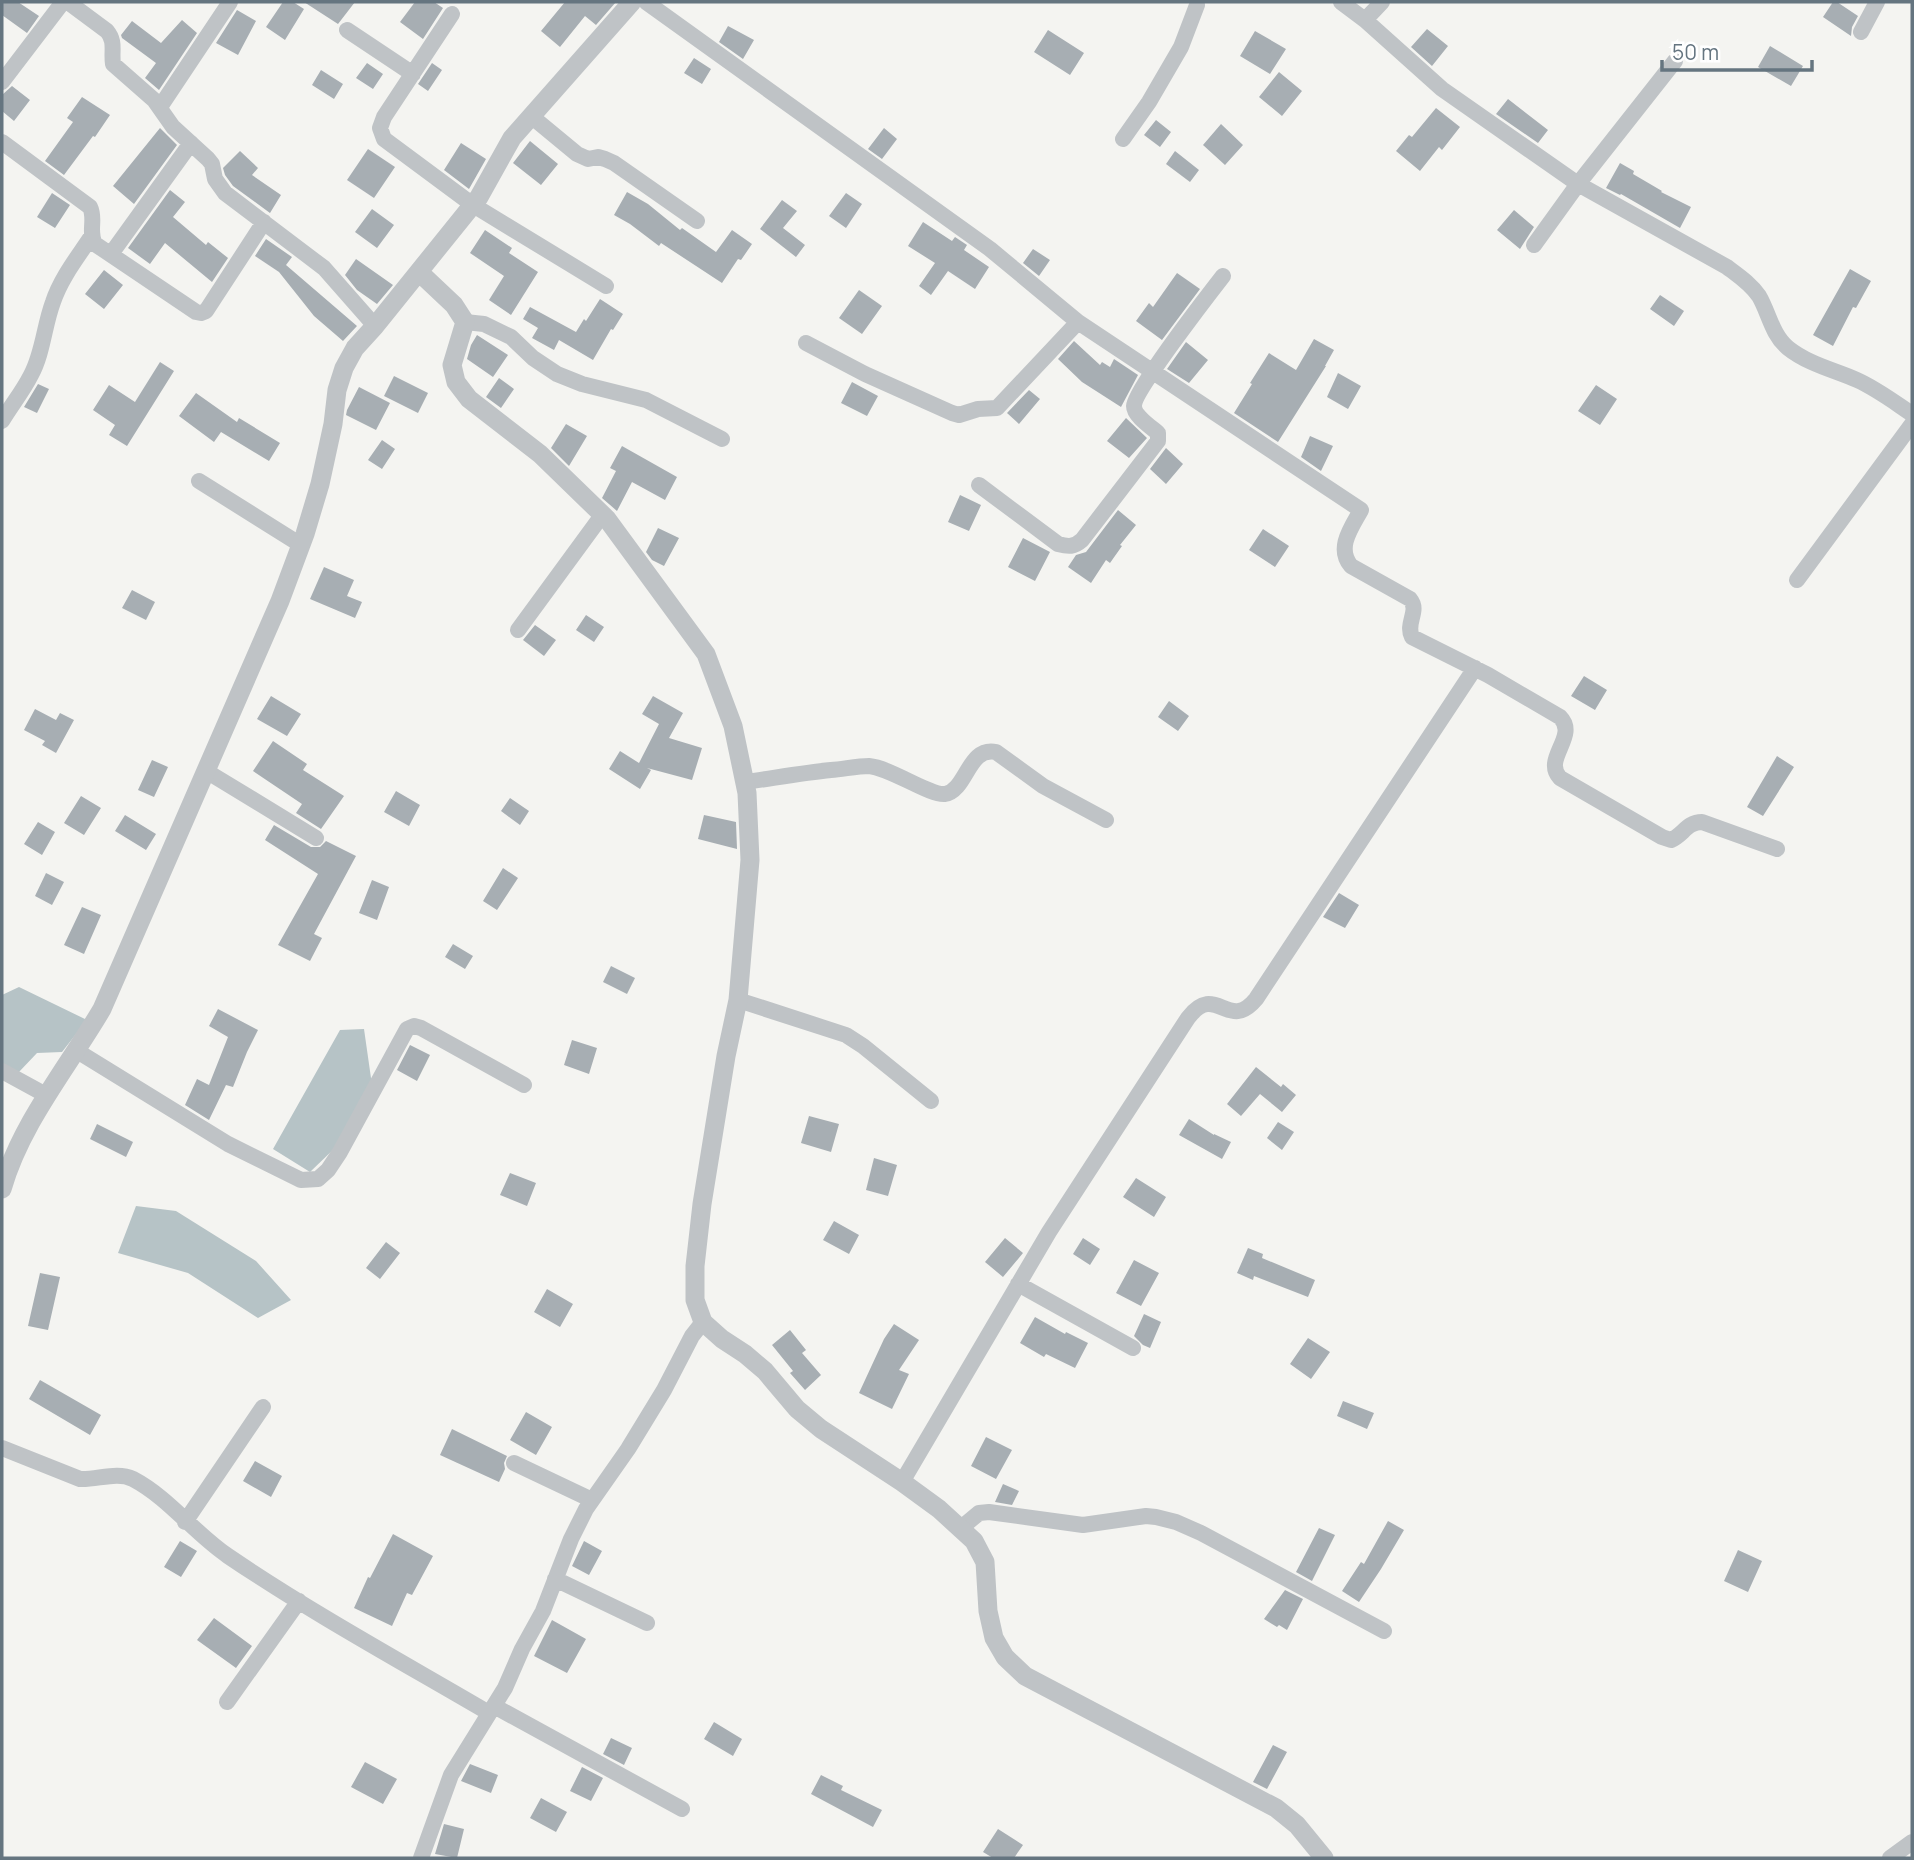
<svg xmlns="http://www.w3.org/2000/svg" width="1914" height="1860" viewBox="0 0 1914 1860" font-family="Manrope,sans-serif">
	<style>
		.water { fill: #b6c3c6 }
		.building { fill: #a7aeb3 }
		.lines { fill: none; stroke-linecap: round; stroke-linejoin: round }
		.minor { stroke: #bfc3c6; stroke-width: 16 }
		.tertiary { stroke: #bfc3c6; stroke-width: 19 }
	</style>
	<rect width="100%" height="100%" fill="#f4f4f1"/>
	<!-- water -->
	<path class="water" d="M19 987 87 1020 62 1052 37 1053 18 1073 2 1064V995Z
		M364 1029 372 1085 337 1146 310 1172 273 1149 340 1030Z
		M136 1206 176 1211 256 1261 291 1300 258 1318 188 1273 118 1253Z"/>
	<!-- building -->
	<path class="building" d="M2 2H18L39 16 27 33 2 15Z
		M283 2H293L304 9 285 40 266 27Z
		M304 2H355L338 24Z
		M415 2H434L443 8 423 39 400 22Z
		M565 2H616L596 25 585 16 560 47 541 31Z
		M1833 2H1837L1858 16 1852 27 1851 36 1823 17Z
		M237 10 256 21 238 55 216 43Z
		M182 20 197 33 159 90 145 78 156 63 122 38 121 35 132 21 161 43Z
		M728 26 754 40 743 59 719 42Z
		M1427 29 1448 46 1432 66 1411 47Z
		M1048 30 1084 53 1070 75 1034 52Z
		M1255 31 1286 49 1270 74 1240 56Z
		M1770 46 1803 66 1791 86 1758 67Z
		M694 58 711 69 702 84 684 73Z
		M367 63 383 74 373 89 356 78Z
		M432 63 442 70 428 91 418 84Z
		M321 70 343 84 334 99 312 85Z
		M1279 72 1302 91 1282 116 1259 97Z
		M12 86 30 100 14 121 2 111V95Z
		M82 97 110 115 95 137 93 136 64 175 45 161 73 122 67 118Z
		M1508 99 1548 130 1538 143 1496 114Z
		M1436 108 1460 127 1442 150 1439 147 1420 171 1396 151 1409 135 1412 137Z
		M1156 120 1171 132 1160 147 1144 135Z
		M1221 124 1243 145 1225 165 1203 145Z
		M160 128 177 145 134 204 113 186Z
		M884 128 897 139 882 159 868 149Z
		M530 141 558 164 541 185 513 163Z
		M461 143 486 159 469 189 444 170Z
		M368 149 395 167 374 198 347 180Z
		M240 151 258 168 252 175 281 195 270 213 233 186 225 175 223 168Z
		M1175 151 1199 170 1190 182 1166 164Z
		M1620 163 1634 171 1633 174 1662 191 1661 192 1691 207 1680 228 1621 194 1620 195 1606 188Z
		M170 190 185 202 173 217 206 245 208 242 228 258 212 282 165 243 150 264 128 248Z
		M627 192 648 204 680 230 682 228 716 252 732 230 752 244 741 260 738 259 722 283 661 243 659 246 630 224 614 215Z
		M52 193 70 205 55 228 37 217Z
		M846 193 862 204 846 228 829 216Z
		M782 200 797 211 783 228 805 245 796 257 760 229Z
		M372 209 394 225 377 248 355 232Z
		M1514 210 1534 227 1520 249 1497 230Z
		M923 222 952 241 955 237 967 245 964 250 989 267 975 289 948 271 931 295 919 286 935 263 908 246Z
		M485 230 512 248 509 253 538 272 511 315 489 300 504 276 470 253Z
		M266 239 292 257 286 265 357 326 343 341 314 316 279 272 255 256Z
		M1033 249 1050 260 1039 276 1023 263Z
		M356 259 393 285 377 304 357 290 345 275Z
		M1850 269 1871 281 1856 308 1853 307 1833 346 1813 335Z
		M104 270 123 285 104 309 85 294Z
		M1177 273 1200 289 1162 340 1136 321 1149 303 1153 307Z
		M859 290 882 306 862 334 839 318Z
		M1660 295 1684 311 1674 326 1650 309Z
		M600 299 623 314 613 330 611 329 593 360 559 340 554 350 532 338 538 328 523 319 530 307 576 332 584 319 586 321Z
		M477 335 508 355 493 377 467 359 471 345Z
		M1314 339 1334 350 1325 366H1326L1278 442 1234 413 1252 384 1250 383 1269 353 1296 370Z
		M1074 341 1100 365 1102 362 1110 367 1114 359 1138 375 1121 407 1082 382 1058 359Z
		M1186 342 1208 360 1189 383 1167 369Z
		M160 362 174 371 127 446 109 435 115 425 93 410 109 385 135 402Z
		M1338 373 1361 386 1348 409 1327 397Z
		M394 376 428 393 418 413 384 396Z
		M499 378 514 389 501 408 486 397Z
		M852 382 878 396 867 416 841 403Z
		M38 384 49 389 37 413 24 407Z
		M1596 385 1617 399 1600 425 1578 411Z
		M359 387 390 403 376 430 346 415 347 410Z
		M1029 390 1040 399 1019 424 1007 413Z
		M196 393 237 422 239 418 280 443 269 461 221 432 214 442 179 416Z
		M1126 418 1147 438 1129 458 1107 441Z
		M566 424 587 436 569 466 551 448Z
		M1310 436 1333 446 1321 471 1301 457Z
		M382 440 395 449 382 469 368 460Z
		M622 446 677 477 665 500 632 482 617 511 602 498 616 471 610 468Z
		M1166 448 1183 464 1166 484 1150 469Z
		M960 495 981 505 969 531 948 522Z
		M1118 510 1136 525 1120 545 1122 546 1110 563 1106 560 1091 583 1068 567 1076 555 1086 552Z
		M658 528 679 538 664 566 652 560 646 552Z
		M1263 529 1289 546 1275 567 1249 550Z
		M1023 538 1050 552 1035 581 1008 567Z
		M324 567 354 580 347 596 362 602 355 618 310 599Z
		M132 590 155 602 146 620 122 608Z
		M586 615 604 627 594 642 576 630Z
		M535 625 556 640 544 656 523 640Z
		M1584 676 1607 690 1595 710 1571 696Z
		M271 696 301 714 287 736 257 719Z
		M653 696 683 713 669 738 702 748 692 780 647 768 651 770 640 789 609 769 620 751 639 763 659 724 642 714Z
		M1169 701 1189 716 1178 731 1158 717Z
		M35 709 56 720 60 713 74 720 56 753 42 745 45 741 24 730Z
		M273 741 307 764 303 770 344 796 321 829 296 813 302 804 253 771Z
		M1777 756 1794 767 1763 816 1747 807Z
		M152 760 168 767 154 797 138 790Z
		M396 791 420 805 409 826 384 812Z
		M81 796 101 808 84 835 64 823Z
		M510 798 529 811 520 825 501 811Z
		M125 815 156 834 146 850 115 831Z
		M704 815 736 822 737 849 698 839Z
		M38 822 55 832 42 855 24 844Z
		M274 825 311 847H320L326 841 356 856 314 934 322 938 310 961 278 945 318 874 265 840Z
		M503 868 518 878 497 910 483 901Z
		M46 873 64 882 52 905 35 896Z
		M372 880 389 887 377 920 359 913Z
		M1339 893 1359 905 1345 928 1323 917Z
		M82 907 101 915 84 954 64 945Z
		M453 944 473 956 465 969 445 957Z
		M611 966 635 978 627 994 603 982Z
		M218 1009 258 1030 247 1052 233 1087 226 1085 209 1120 185 1105 197 1079 209 1085 228 1037 209 1026Z
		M572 1040 597 1048 589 1074 564 1065Z
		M410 1045 430 1055 417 1081 397 1070Z
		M1256 1067 1281 1087 1283 1084 1296 1095 1282 1112 1260 1094 1241 1116 1227 1104Z
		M809 1116 839 1124 831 1152 801 1143Z
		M1189 1119 1214 1135V1134L1231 1142 1222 1159 1179 1135Z
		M1278 1122 1294 1132 1282 1150 1267 1138Z
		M97 1124 133 1142 126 1157 90 1139Z
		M874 1158 897 1165 888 1196 866 1190Z
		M510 1173 536 1183 527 1206 500 1195Z
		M1136 1178 1166 1197 1154 1217 1123 1197Z
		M834 1221 859 1235 849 1254 823 1240Z
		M1005 1238 1023 1253 1003 1277 985 1262Z
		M1083 1238 1100 1249 1090 1265 1073 1254Z
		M386 1242 400 1253 380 1279 366 1268Z
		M1248 1248 1263 1254 1262 1258 1315 1280 1308 1297 1254 1276 1253 1280 1237 1273Z
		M1134 1260 1159 1273 1141 1306 1116 1293Z
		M40 1273 60 1277 48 1330 28 1326Z
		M547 1289 573 1304 560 1327 534 1312Z
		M1144 1314 1161 1322 1150 1348 1143 1345 1134 1336Z
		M1035 1317 1065 1334 1066 1332 1088 1343 1075 1368 1046 1354 1044 1357 1020 1343Z
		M894 1324 919 1340 899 1370 909 1374 892 1409 859 1393 884 1339Z
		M790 1330 806 1350 802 1353 821 1375 805 1390 790 1373 793 1371 772 1345Z
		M1308 1338 1330 1352 1311 1379 1290 1364Z
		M40 1380 101 1415 90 1435 29 1399Z
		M1343 1401 1374 1413 1367 1429 1337 1416Z
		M526 1412 552 1427 536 1455 510 1440Z
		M452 1429 507 1456 504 1463 505 1469 499 1482 440 1455Z
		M986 1437 1012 1450 996 1479 971 1466Z
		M255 1461 282 1476 271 1497 243 1481Z
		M1003 1484 1019 1491 1012 1505 995 1502Z
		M1388 1521 1404 1530 1381 1569 1359 1602 1342 1591 1361 1562 1364 1564Z
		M1319 1528 1335 1535 1312 1581 1296 1572Z
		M393 1534 433 1556 412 1595 407 1593 392 1626 354 1608 368 1577 370 1578Z
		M180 1541 197 1551 181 1577 164 1567Z
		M584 1541 602 1551 589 1575 572 1566Z
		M1738 1550 1762 1561 1748 1592 1724 1581Z
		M1285 1590 1303 1599 1287 1630 1279 1625 1277 1627 1264 1619Z
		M214 1618 252 1646 236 1668 197 1640Z
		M552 1620 586 1639 567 1673 534 1656Z
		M714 1722 742 1739 733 1756 704 1739Z
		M611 1738 632 1748 624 1765 603 1754Z
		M1273 1745 1287 1752 1267 1789 1253 1782Z
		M365 1762 397 1779 383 1804 351 1787Z
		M470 1764 498 1775 491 1793 461 1781Z
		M582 1767 603 1778 591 1801 570 1791Z
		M821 1775 843 1786 841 1790 882 1810 873 1827 811 1794Z
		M541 1798 567 1812 556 1832 530 1818Z
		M444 1824 464 1829 457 1858 435 1854Z
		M998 1829 1023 1845 1014 1858H993L983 1852Z"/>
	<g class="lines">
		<!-- minor -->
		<path class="minor" d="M68 2 107 31C116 42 111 51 113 64L154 100 173 127 208 159 212 164 215 179 225 193 324 268 375 326
			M646 2 990 249 1078 322 1361 510C1351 528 1336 548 1351 566L1410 599C1420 611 1405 623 1412 637L1488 675 1560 717C1579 736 1542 759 1560 778L1662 837 1671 840C1683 835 1687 822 1702 822L1777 849
			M1341 2 1365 20 1442 89 1578 184 1727 267C1739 276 1751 284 1759 296 1769 313 1772 335 1788 348 1808 364 1834 370 1857 380 1877 389 1894 402 1912 414
			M452 14 384 117 380 128 384 139 473 205 606 286
			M1365 20 1382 2
			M347 30 413 74
			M1861 32 1877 2
			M2 82 63 2
			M160 107 230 2
			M531 116 577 154 588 159 598 157 605 159 614 163 697 221
			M1123 139 1149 102 1181 47 1197 5
			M2 142 90 207C96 219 88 231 95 244L196 312 201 313 206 311 264 222
			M1534 245 1578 184 1675 61
			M111 254 191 143
			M465 322 484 324 511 337 533 358 557 374 582 384 646 400 722 439
			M806 343 865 374 952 413 959 415 978 409 997 408 1078 322
			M2 421C11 406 23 391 31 375 43 353 44 326 53 302 61 278 77 258 91 237
			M199 481 301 545
			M979 485 1058 544C1069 547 1074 547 1082 540L1158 441V433C1151 427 1134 416 1134 406 1134 391 1209 294 1223 276
			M1797 580 1912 424
			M518 630 603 514
			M206 771 316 838
			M745 782C774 778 802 773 831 770 844 769 857 766 869 766 891 768 930 796 945 794 967 790 968 746 996 752L1043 786 1106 820
			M738 1000 846 1035 863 1046 931 1101
			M77 1051 228 1144 301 1180 318 1179 328 1170 340 1152 407 1029 414 1026 421 1028 524 1085
			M2 1071 46 1095
			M1018 1284 1133 1348
			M2 1448 80 1479C97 1480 117 1471 133 1479 169 1498 194 1533 228 1556 312 1613 402 1662 489 1713
			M514 1463 592 1500
			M902 1482 1049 1232 1188 1018C1216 981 1228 1033 1256 999L1475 668
			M185 1522 263 1407
			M961 1528 979 1513 989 1512 1083 1525 1146 1516 1156 1517 1176 1522 1201 1533 1384 1631
			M555 1579 647 1623
			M227 1702 299 1601
			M494 1706 682 1809
			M421 1858 451 1775 505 1688 522 1649 543 1611 571 1539 586 1509 628 1449 664 1390 692 1336 703 1322
			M1890 1858 1912 1842"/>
		<!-- tertiary -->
		<path class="tertiary" d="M419 272 454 305 465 322 452 365 456 382 469 399 540 454 607 519 706 654 733 726 747 793 750 860 738 1000 726 1056 702 1204 695 1266V1300L703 1322 722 1339 745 1354 765 1371 797 1409 821 1429 902 1482 939 1509 974 1541 985 1562 988 1611 994 1638 1005 1657 1025 1676 1276 1808 1297 1825 1324 1858
			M2 1189C21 1123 68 1067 102 1009L280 601 305 534 320 484 333 424 337 390 344 368 355 348 375 326 479 197 512 138 632 2"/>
	</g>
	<!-- border -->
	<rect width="1914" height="1860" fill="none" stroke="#657580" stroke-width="7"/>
	<!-- scale -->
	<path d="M1662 60v10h150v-10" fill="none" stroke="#657580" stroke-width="3.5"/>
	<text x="1672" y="60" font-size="21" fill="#657580" stroke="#ffffff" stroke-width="5" paint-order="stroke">50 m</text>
</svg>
